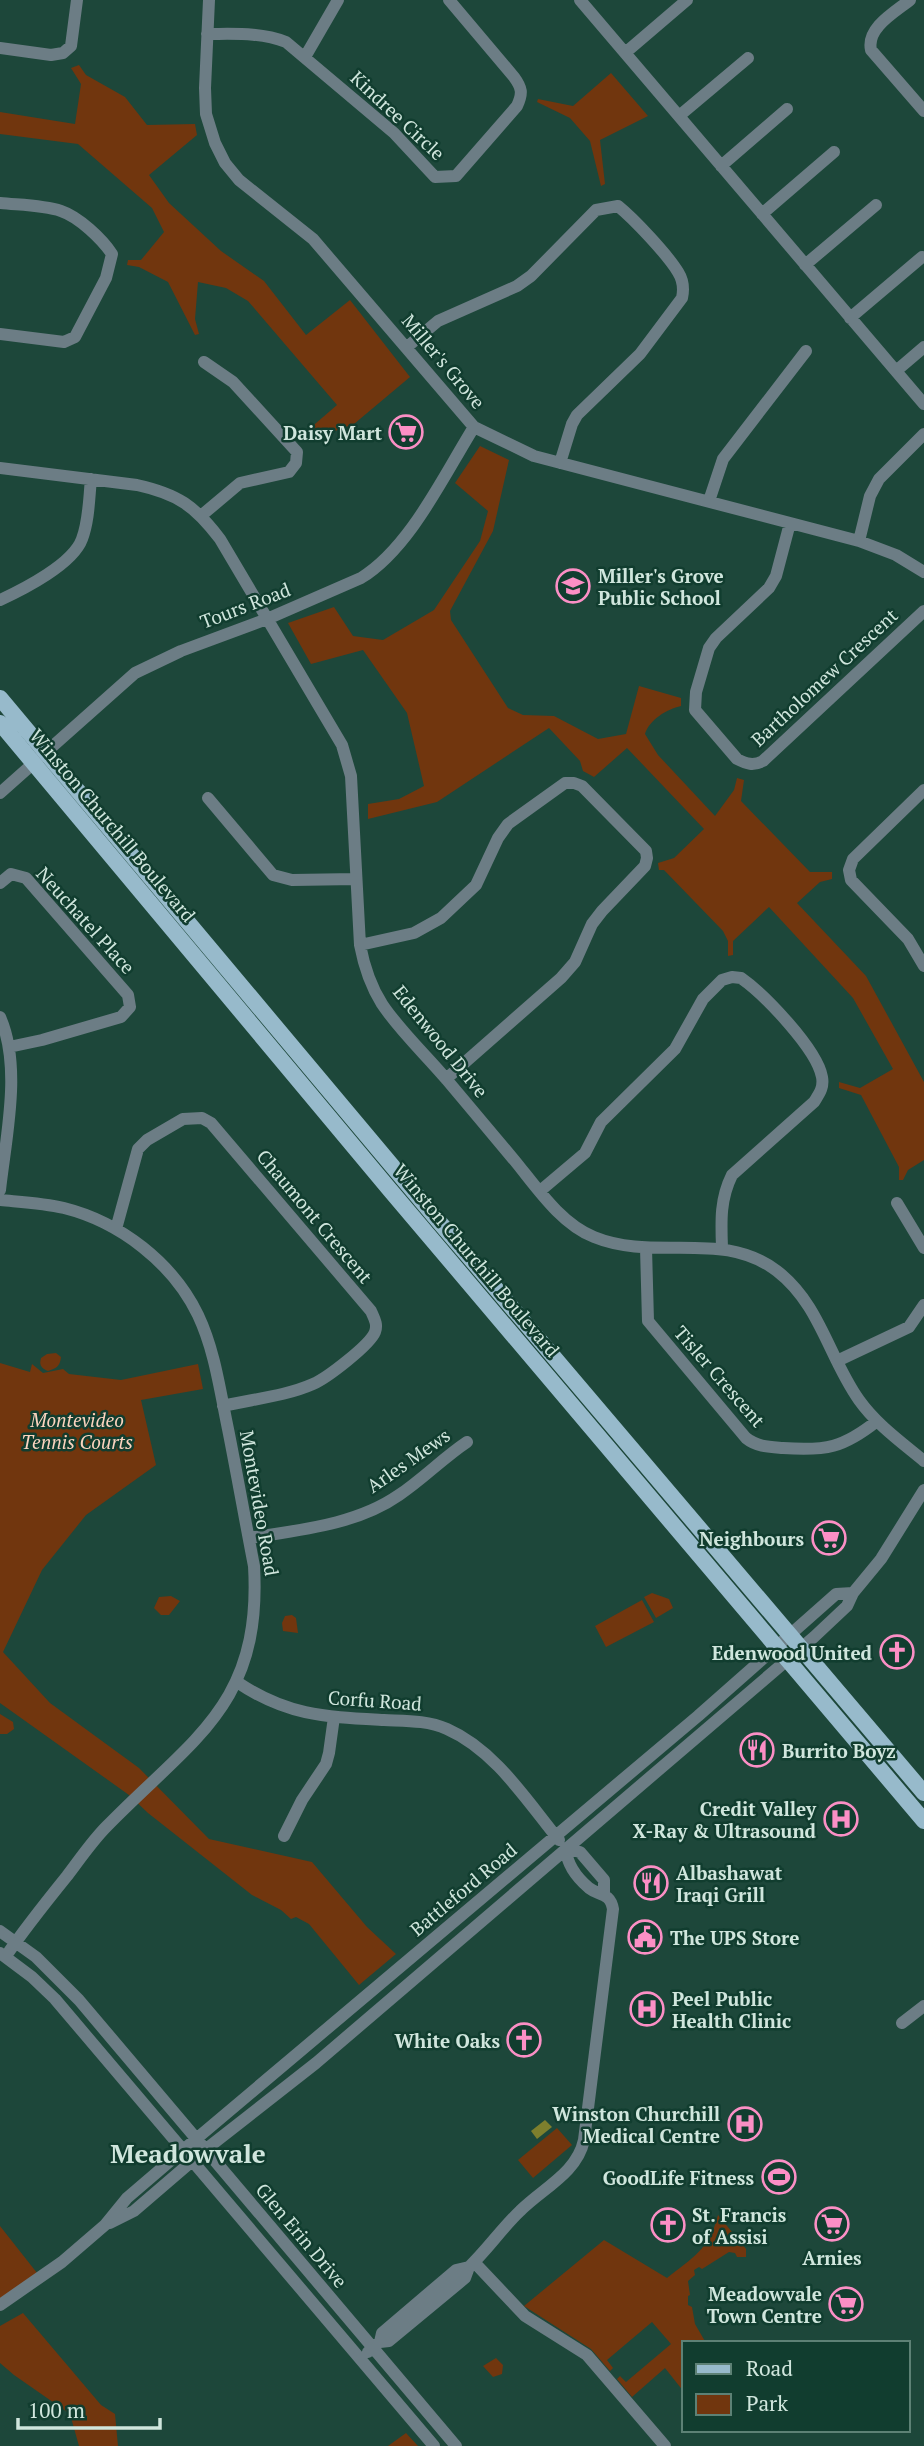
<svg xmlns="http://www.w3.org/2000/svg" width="924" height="2446" viewBox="0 0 924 2446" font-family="'PT Serif',serif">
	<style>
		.green { fill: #71360e }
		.water { fill: #7e7f2d }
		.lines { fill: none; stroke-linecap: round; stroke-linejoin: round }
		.minor { stroke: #6c7d85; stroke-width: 12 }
		.major { stroke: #97bacb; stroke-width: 16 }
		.labels { text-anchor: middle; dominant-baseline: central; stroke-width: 5; stroke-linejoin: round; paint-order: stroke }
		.street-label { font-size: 19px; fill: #d0e6dd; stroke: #113d2f }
		.poi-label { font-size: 19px; font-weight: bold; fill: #d0e6dd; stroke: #113d2f; text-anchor: end }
		.park-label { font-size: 19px; font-style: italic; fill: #fcd4bf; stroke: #113d2f }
		.district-label { font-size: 26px; font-weight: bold; fill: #d0e6dd; stroke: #113d2f }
	</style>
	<rect width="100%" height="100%" fill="#1d473a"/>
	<!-- green -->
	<path class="green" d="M79 65 86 75 125 97 147 125 195 124 197 135 149 175 169 203 221 251 264 281 306 335 350 300 410 377 354 424 308 441 301 436 337 405 248 301 226 288 198 282 195 319 199 334 195 335 168 282 139 267 127 265 128 260H141L164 232 152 208 78 144 0 134V112L75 124 81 84 71 68Z
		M611 73 648 116 600 140 605 184 601 186 590 141 570 118 537 102 538 99 573 106Z
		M480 446 509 460 493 531 450 611 451 620 508 708 523 715 554 716 598 739 626 734 639 686 681 698V706C667 709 649 720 645 734L658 755 715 816 734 790 737 778 744 780 741 801 810 872H832V879L820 882 797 903 866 976 924 1082V1160L908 1170 903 1180H899V1167L861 1095 839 1088V1082L860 1088 893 1069 853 998 769 907 733 941V955L728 956V941L723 931 664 870H659L658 863 674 858 704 829 627 748 594 777 583 771 580 761 549 728 437 802 368 819V804L399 799 424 786 407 713 363 650 311 664 288 623 334 607 353 636 383 640 434 610 480 541 488 511 455 483Z
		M56 1353 61 1357C60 1367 56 1368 48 1371 41 1368 39 1365 41 1358L47 1354Z
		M0 1363 30 1372 32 1364 43 1373 63 1369 69 1374 121 1380 198 1364 203 1389 141 1400 156 1465 86 1515 42 1570 3 1652 50 1703 139 1768 209 1839 312 1862 367 1927 396 1954 359 1985 309 1924 296 1917 291 1919 281 1910 252 1895 148 1813 129 1795 0 1703Z
		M652 1593 669 1599 673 1608 656 1618 644 1597Z
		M171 1596 180 1601 169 1615H161L154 1608 159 1597Z
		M642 1600 654 1622 606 1647 595 1626Z
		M292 1615 296 1618 298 1633 283 1631 282 1623 285 1616Z
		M0 1714 13 1722 14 1729 7 1734H0Z
		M557 2128 572 2145 533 2178 518 2160Z
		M718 2215 746 2249V2257H737L735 2253 729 2252 702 2269 699 2267 694 2270 695 2275 688 2281 690 2295 688 2296V2305L692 2307 695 2324 706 2343H684V2392L665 2368 632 2397 617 2379 620 2376 626 2382 671 2344 652 2322 607 2360 613 2368 610 2371 591 2349 524 2306 604 2240 667 2278C693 2257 709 2250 718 2215Z
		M0 2226 41 2278 0 2305Z
		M23 2313 101 2405 115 2414 118 2446H79L70 2414 14 2375 0 2363V2326Z
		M496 2358 503 2365 502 2374 493 2377 483 2366Z
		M406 2433 418 2446H388Z"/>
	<!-- water -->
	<path class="water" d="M545 2120 552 2127 537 2139 531 2131Z"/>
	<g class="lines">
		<!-- minor -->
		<path class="minor" d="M209 0 205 88 206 114 215 143 225 163 239 180 313 239 474 427 534 456 859 541 896 555 924 572
			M580 0 924 404
			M910 0C895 12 866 28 871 50L924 111
			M207 34C234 34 261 32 286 42L394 133 435 177 456 176 517 106C523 93 522 88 514 77L449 0
			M0 48 51 55 63 53 71 46 77 0
			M625 53 687 0
			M305 57 338 0
			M679 116 748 58
			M721 166 787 109
			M0 203C19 205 43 205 61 211 79 217 102 239 112 254L106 278 75 337 64 342 0 334
			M762 214 834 152
			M805 265 876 205
			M850 318 922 257
			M407 347 438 321 517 286 531 276 596 210 618 206C634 219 667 254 678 272 683 280 684 289 682 298L640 354 577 415 572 424 560 463
			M896 371 924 347
			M0 468 137 485C178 494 195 506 220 539L342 745 351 776 360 945C364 966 370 985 382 1004 400 1031 426 1055 447 1080 470 1107 492 1134 515 1161 537 1188 561 1224 594 1237 655 1262 722 1229 777 1271 820 1304 829 1358 859 1400 876 1424 901 1442 924 1461
			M709 501 723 459 806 351
			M202 515 240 483 289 472 296 463 297 452 233 382 204 362
			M790 523 776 576 769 588 716 638 709 648 696 692 695 710 737 759C747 764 753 766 763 761L924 611
			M859 541 870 496 879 479 924 434
			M0 600C24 589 73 564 82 539 89 521 89 498 91 479
			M924 790 853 859 849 870 851 880 908 939 924 966
			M0 793 135 673 181 651 267 619 361 578C410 548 444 475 474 427
			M208 798 273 875 292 880 356 879
			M0 883 11 874 26 878 128 995 130 1007 121 1017 42 1040 9 1047
			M360 945 414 933 441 918 476 885 498 838 508 824 565 783H574L582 786 646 851 647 858 645 866 602 911 592 924 575 962 561 978 446 1079
			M0 1017C22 1067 6 1136 0 1190
			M540 1191 585 1153 601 1122 675 1049 703 999 722 980 732 977 741 978C764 994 817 1049 822 1077 824 1088 819 1094 814 1102L732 1175C720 1199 721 1221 722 1247
			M0 1200C21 1202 43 1203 64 1208 120 1222 173 1263 198 1315 215 1351 220 1391 228 1429 237 1474 245 1520 254 1566 262 1705 193 1738 107 1826 92 1841 80 1859 67 1876 46 1902 25 1928 6 1956
			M897 1203 924 1248
			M116 1229 138 1149 147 1140 183 1119 202 1118 211 1123 371 1311C374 1318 378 1324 375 1332 370 1345 327 1378 313 1384 286 1396 253 1399 223 1406
			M646 1248 648 1321 746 1438C757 1447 770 1447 783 1448 826 1451 843 1448 877 1421
			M837 1361 909 1327 924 1305
			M249 1538C299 1530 356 1525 399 1495 423 1479 443 1458 467 1442
			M237 1682C287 1716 326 1717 384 1720 405 1721 427 1720 447 1729 495 1750 527 1801 559 1840
			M284 1836 302 1800 326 1764 329 1753 334 1717
			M566 1849 580 1852 604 1880V1893
			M0 1931 36 1957 79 2000 456 2446
			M0 1953 32 1977 55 1999 434 2446
			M902 2023 924 2006
			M110 2223 134 2211 205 2150 316 2063 814 1637 847 1606 853 1593 881 1559 924 1490
			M474 2262 525 2316 587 2355 665 2446
			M0 2305 62 2262 105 2225 127 2198 183 2150 698 1716 836 1594 853 1593
			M380 2342 382 2333 456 2270 469 2267
			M368 2352 380 2342 389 2341 465 2278 469 2267C487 2250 502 2228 520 2211 543 2188 577 2173 584 2140L613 1909C610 1892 599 1896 589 1888 576 1877 567 1865 566 1849"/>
		<!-- major -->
		<path class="major" d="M0 698 435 1217 924 1793
			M0 723 390 1190 924 1821"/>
	</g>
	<!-- icons -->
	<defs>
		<symbol id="supermarket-ring" viewBox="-11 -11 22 22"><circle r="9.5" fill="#113d2f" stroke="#fb8fc5" stroke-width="1.5"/><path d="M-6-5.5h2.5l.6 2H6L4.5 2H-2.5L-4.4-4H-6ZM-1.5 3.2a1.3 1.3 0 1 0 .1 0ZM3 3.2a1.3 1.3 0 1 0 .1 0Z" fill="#fb8fc5"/></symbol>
		<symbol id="school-ring" viewBox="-11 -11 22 22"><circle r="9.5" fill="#113d2f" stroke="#fb8fc5" stroke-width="1.5"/><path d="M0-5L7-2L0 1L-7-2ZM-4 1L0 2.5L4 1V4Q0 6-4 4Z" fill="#fb8fc5"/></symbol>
		<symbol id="church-ring" viewBox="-11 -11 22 22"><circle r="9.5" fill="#113d2f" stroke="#fb8fc5" stroke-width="1.5"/><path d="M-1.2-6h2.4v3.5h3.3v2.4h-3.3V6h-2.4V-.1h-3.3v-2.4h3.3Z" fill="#fb8fc5"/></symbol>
		<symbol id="restaurant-ring" viewBox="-11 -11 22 22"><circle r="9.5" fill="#113d2f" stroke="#fb8fc5" stroke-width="1.5"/><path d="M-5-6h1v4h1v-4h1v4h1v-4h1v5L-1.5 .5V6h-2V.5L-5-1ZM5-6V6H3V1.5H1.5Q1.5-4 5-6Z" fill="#fb8fc5"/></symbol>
		<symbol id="hospital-ring" viewBox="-11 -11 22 22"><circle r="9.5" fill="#113d2f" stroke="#fb8fc5" stroke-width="1.5"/><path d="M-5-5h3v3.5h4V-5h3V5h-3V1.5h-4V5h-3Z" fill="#fb8fc5"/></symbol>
		<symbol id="civic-ring" viewBox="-11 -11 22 22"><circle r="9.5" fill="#113d2f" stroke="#fb8fc5" stroke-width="1.5"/><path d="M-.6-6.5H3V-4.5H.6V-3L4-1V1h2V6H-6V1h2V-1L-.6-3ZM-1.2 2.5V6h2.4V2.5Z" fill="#fb8fc5"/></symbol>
		<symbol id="stadium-ring" viewBox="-11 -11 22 22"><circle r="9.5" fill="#113d2f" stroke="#fb8fc5" stroke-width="1.5"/><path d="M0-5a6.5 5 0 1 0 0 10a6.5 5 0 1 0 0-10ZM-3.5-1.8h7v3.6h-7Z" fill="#fb8fc5"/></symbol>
	</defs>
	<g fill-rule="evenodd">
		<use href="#supermarket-ring" x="387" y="413" width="38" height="38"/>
		<use href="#school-ring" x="554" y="567" width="38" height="38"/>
		<use href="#supermarket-ring" x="810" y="1519" width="38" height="38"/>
		<use href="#church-ring" x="878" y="1633" width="38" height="38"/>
		<use href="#restaurant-ring" x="738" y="1731" width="38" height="38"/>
		<use href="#hospital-ring" x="822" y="1800" width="38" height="38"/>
		<use href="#restaurant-ring" x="632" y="1864" width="38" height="38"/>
		<use href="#civic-ring" x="626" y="1918" width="38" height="38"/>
		<use href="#hospital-ring" x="628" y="1990" width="38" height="38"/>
		<use href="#church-ring" x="505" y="2021" width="38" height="38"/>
		<use href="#hospital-ring" x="726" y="2105" width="38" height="38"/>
		<use href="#stadium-ring" x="760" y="2158" width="38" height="38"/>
		<use href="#supermarket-ring" x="813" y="2205" width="38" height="38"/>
		<use href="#church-ring" x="649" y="2206" width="38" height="38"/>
		<use href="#supermarket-ring" x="827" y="2285" width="38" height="38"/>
	</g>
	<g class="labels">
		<!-- street labels -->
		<g class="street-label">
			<text transform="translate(398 115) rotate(43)">Kindree Circle</text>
			<text transform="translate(444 361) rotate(50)">Miller's Grove</text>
			<text transform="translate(245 605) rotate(-21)">Tours Road</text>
			<text transform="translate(824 677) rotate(-43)">Bartholomew Crescent</text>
			<text transform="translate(113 825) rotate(50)">Winston Churchill Boulevard</text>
			<text transform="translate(86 920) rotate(48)">Neuchatel Place</text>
			<text transform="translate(441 1041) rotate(51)">Edenwood Drive</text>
			<text transform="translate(315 1216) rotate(50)">Chaumont Crescent</text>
			<text transform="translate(477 1260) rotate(50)">Winston Churchill Boulevard</text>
			<text transform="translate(720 1376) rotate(49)">Tisler Crescent</text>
			<text transform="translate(408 1460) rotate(-35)">Arles Mews</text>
			<text transform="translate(260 1503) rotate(80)">Montevideo Road</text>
			<text transform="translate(375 1700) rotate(4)">Corfu Road</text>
			<text transform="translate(463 1889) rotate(-40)">Battleford Road</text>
			<text transform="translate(302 2235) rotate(50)">Glen Erin Drive</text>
		</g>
		<!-- poi labels -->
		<g class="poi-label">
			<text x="382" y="432">Daisy Mart</text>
			<text x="598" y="575" text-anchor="start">Miller's Grove<tspan x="598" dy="22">Public School</tspan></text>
			<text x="804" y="1538">Neighbours</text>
			<text x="872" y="1652">Edenwood United</text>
			<text x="782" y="1750" text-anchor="start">Burrito Boyz</text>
			<text x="816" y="1808">Credit Valley<tspan x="816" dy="22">X-Ray &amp; Ultrasound</tspan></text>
			<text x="676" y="1872" text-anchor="start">Albashawat<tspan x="676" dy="22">Iraqi Grill</tspan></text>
			<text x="670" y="1937" text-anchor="start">The UPS Store</text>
			<text x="672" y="1998" text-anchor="start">Peel Public<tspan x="672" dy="22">Health Clinic</tspan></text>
			<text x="500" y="2040">White Oaks</text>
			<text x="720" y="2113">Winston Churchill<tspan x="720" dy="22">Medical Centre</tspan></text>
			<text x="754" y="2177">GoodLife Fitness</text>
			<text x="692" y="2214" text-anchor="start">St. Francis<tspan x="692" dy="22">of Assisi</tspan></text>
			<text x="832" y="2257" text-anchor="middle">Arnies</text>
			<text x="822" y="2293">Meadowvale<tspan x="822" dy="22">Town Centre</tspan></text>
		</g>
		<!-- park labels -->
		<g class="park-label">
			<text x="77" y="1419">Montevideo<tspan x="77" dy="22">Tennis Courts</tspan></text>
		</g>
		<!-- district labels -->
		<g class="district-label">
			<text x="188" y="2153">Meadowvale</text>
		</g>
	</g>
	<!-- legend -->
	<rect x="682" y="2341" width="228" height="91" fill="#113d2f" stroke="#5d8175" stroke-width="2"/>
	<rect x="696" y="2364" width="35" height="10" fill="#97bacb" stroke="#5d8175" stroke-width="2"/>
	<text x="746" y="2376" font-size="21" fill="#d0e6dd">Road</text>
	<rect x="696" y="2394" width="35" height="21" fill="#71360e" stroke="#5d8175" stroke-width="2"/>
	<text x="746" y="2411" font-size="21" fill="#d0e6dd">Park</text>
	<!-- scale -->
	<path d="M18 2418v10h142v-10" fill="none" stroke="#d0e6dd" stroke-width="3.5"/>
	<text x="28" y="2418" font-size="21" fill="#d0e6dd" stroke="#113d2f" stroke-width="5" paint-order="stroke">100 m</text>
</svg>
